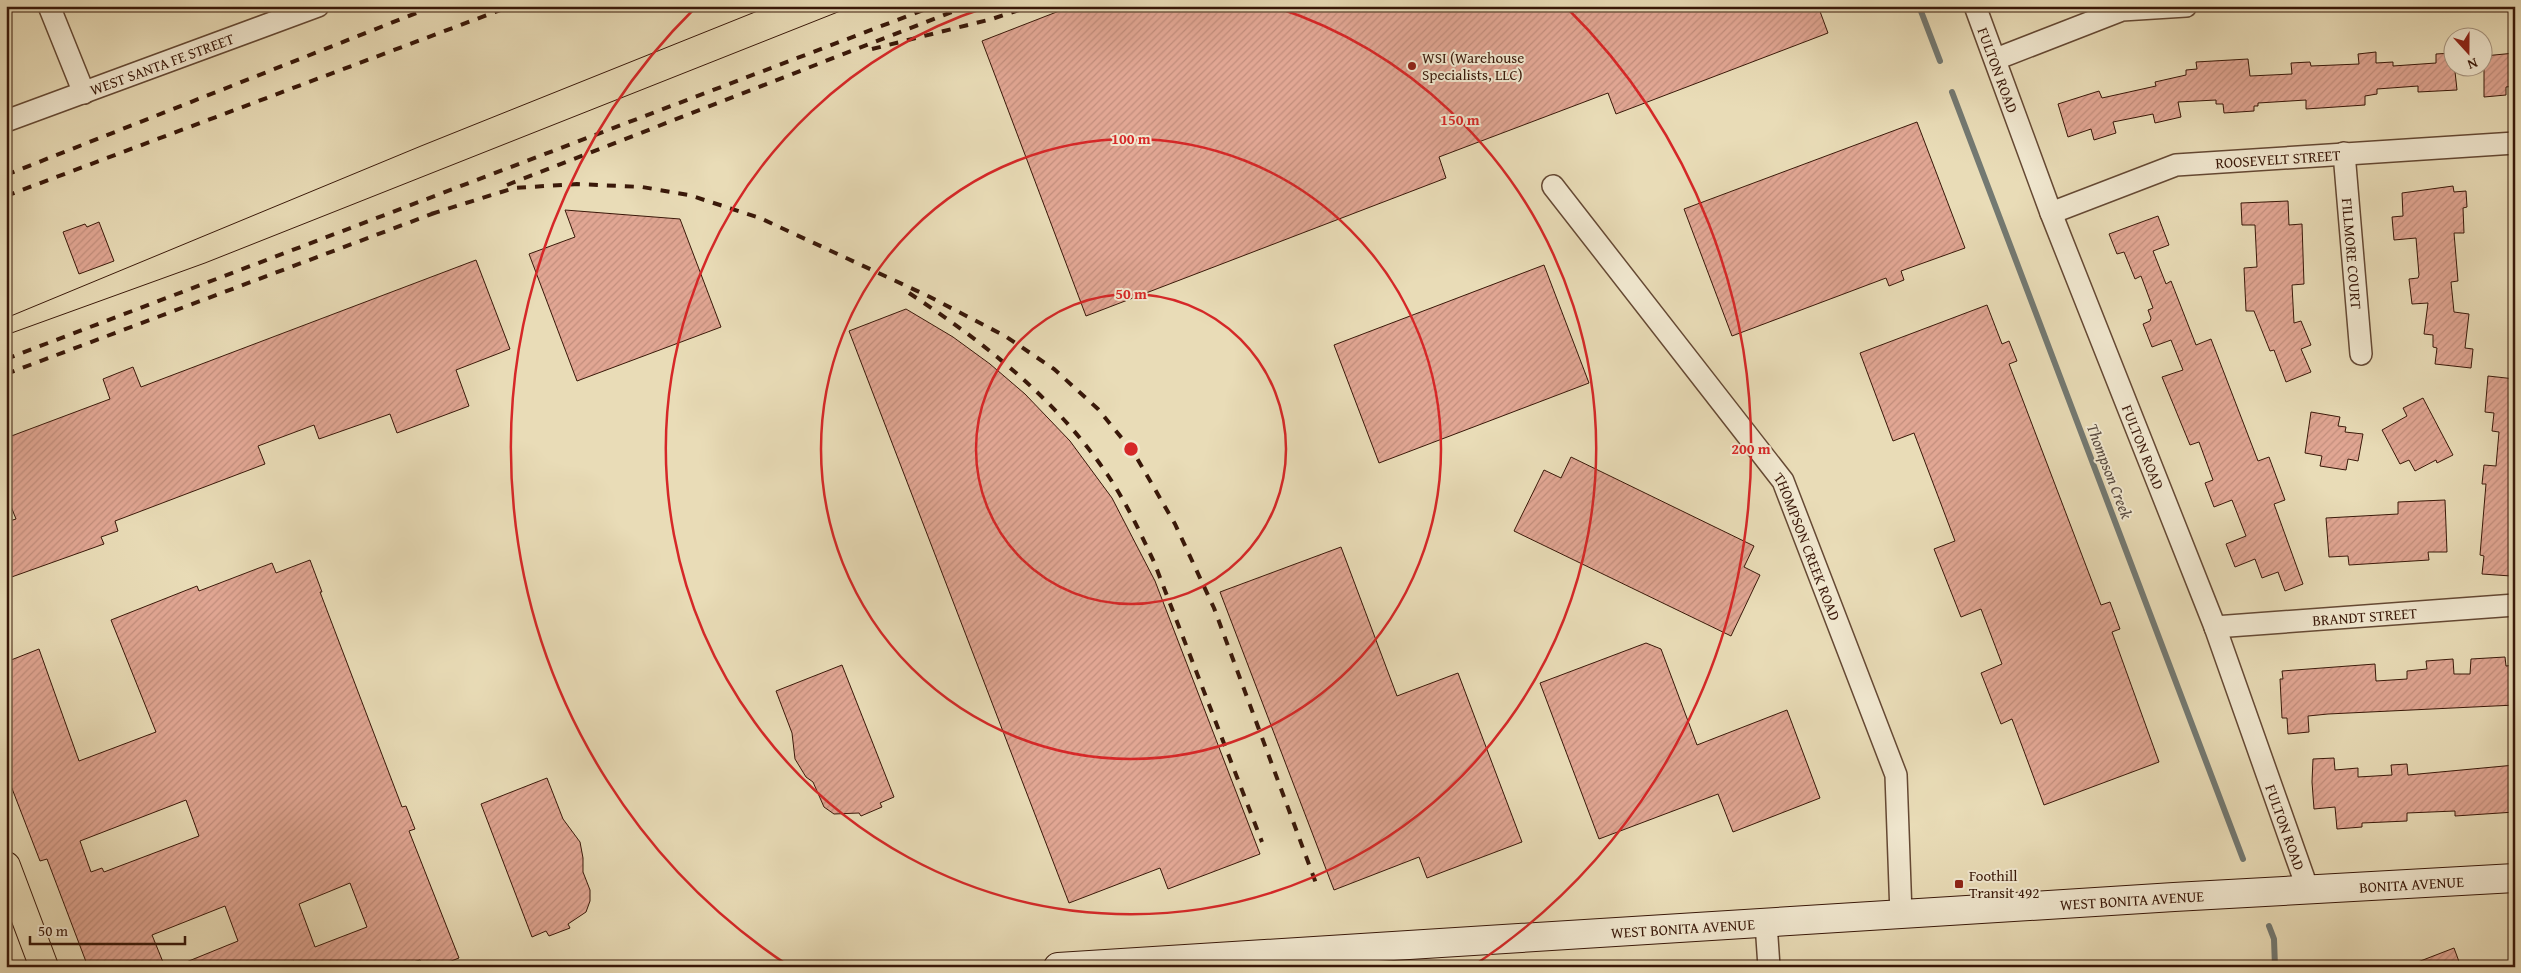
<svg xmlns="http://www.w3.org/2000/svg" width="2521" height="973" viewBox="0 0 2521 973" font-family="'Gentium Book Plus',serif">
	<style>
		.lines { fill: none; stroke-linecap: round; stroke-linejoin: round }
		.stream { stroke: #737972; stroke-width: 6 }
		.building { fill: url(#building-hatch); stroke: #391809; fill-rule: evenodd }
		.street-casing { stroke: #654934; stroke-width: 24 }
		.secondary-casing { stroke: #391809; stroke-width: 30 }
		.primary-casing { stroke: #391809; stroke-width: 30 }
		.street { stroke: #f1e8d0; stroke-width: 21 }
		.secondary { stroke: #f1e8d0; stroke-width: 28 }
		.primary { stroke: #e9dcb7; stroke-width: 28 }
		.tram { stroke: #391809; stroke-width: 1 }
		.rail { stroke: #391809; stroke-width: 4; stroke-dasharray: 9 9; stroke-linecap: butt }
		.ring { fill: none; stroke: #d62828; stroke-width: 2.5 }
		.poi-dot { fill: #8f2418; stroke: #f1e8d0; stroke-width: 2 }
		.labels { text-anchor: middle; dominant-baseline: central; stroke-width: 4; stroke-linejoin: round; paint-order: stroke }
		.poi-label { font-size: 15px; fill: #391809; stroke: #f1e8d0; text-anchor: start }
		.street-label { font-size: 15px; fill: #391809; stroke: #f1e8d0 }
		.water-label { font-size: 16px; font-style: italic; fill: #56483e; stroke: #f1e8d0 }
		.centre { fill: #d62828; stroke: #f1e8d0; stroke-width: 2.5 }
		.ring-label { font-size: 15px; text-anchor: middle; font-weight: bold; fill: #d62828; stroke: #f1e8d0; stroke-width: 4; stroke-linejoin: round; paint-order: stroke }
	</style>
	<defs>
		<pattern id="building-hatch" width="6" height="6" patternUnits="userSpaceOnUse" patternTransform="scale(1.25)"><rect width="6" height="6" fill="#e1a693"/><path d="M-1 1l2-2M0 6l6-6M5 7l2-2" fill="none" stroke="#c28e7d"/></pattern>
	</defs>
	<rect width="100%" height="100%" fill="#e9dcb7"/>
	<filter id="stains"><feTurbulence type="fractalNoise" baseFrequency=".004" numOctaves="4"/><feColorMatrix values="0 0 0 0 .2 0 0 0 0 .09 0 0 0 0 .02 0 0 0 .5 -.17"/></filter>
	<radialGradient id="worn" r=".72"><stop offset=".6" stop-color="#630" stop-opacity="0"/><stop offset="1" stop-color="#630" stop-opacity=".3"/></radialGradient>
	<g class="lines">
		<!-- stream -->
		<path class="stream" d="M1919 6 1940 61
			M1952 92 2243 859
			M2269 926 2274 939 2275 967"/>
	</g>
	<!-- building -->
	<path class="building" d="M1072 6H1818L1828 33 1616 114 1608 93 1439 157 1446 178 1086 316 982 41Z
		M2376 52V63L2393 62V66L2436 63V54L2453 53 2457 90 2418 92V86L2377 89V94L2365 96V105L2306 109V100L2258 103V106H2254V111L2224 113 2223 104H2216V100L2178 102 2181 117 2155 123 2153 114 2113 122 2116 133 2094 140 2091 129 2068 137 2058 104 2099 91 2102 98 2156 86 2155 82 2186 75V70L2197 69 2196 62 2248 59 2250 76 2292 74 2291 63 2310 62 2311 66 2359 64 2358 54Z
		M2515 53V86L2506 87V95L2484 97V56Z
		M1917 122 1965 248 1901 271 1904 280 1889 286 1886 278 1732 336 1684 209Z
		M2453 186 2454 192 2466 191 2467 207 2463 208 2464 233H2454L2458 281 2451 282 2454 312 2469 314 2465 348 2473 349 2471 368 2435 364 2437 348 2433 347V335L2424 334 2428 303 2412 304 2409 279 2418 278 2419 275 2416 238 2394 240 2392 217 2403 216 2402 193Z
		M2288 201 2289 225 2302 224 2304 284 2292 285 2294 323 2301 321 2311 345 2301 349 2311 372 2286 382 2274 350 2270 351 2254 311H2246L2244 268 2257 267 2255 225H2242L2241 203Z
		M565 210 680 219 721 327 577 381 529 254 575 237Z
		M2158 216 2169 245 2153 251 2166 284 2171 281 2196 345 2211 339 2258 461 2269 457 2285 500 2274 504 2303 584 2285 591 2278 572 2262 578 2255 559 2235 567 2226 544 2246 536 2232 500 2214 507 2205 483 2213 480 2199 442 2190 445 2162 377 2183 370 2171 340 2152 347 2143 324 2150 321 2151 318 2148 310 2153 308 2141 276 2135 279 2124 252 2117 254 2109 234Z
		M99 222 114 261 79 274 63 232 85 224 87 227Z
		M476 260 510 349 456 370 469 406 397 433 390 414 319 439 314 425 258 446 265 464 115 521 118 531 101 537 104 544 6 579V522L16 519 6 494V438L110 399 103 379 133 367 141 387Z
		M1544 265 1589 383 1379 463 1334 345Z
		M1987 305 2002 344 2009 341 2017 361 2009 364 2101 605 2110 602 2120 629 2112 632 2159 762 2044 805 2012 719 2001 724 1981 673 2002 664 1981 609 1961 617 1934 549 1955 541 1914 433 1893 441 1860 353Z
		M906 309 953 337 990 364 1025 394 1070 441 1112 498 1155 581 1260 854 1168 889 1160 868 1069 903 849 331Z
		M2488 376 2515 379V559H2513L2511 576 2482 574 2484 556 2480 555 2486 484H2482L2484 465 2496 466 2499 432 2492 431 2494 413 2485 412Z
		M2423 398 2453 455 2437 463 2436 460 2415 471 2409 460 2400 464 2382 430 2407 416 2403 408Z
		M2311 412 2340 417 2338 426 2346 427 2345 432 2363 434 2358 461 2348 459 2346 470 2320 466 2322 456 2305 453Z
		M1571 457 1754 546 1744 567 1760 575 1731 636 1514 531 1544 470 1561 478Z
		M2445 500 2447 552H2428L2429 560 2349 565 2348 556 2329 557 2326 518 2398 514V502Z
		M1341 547 1397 696 1458 673 1522 842 1427 878 1419 857 1334 890 1220 592Z
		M310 560 322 592H320L402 807 406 806 415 829 409 831 459 958 436 967H423L420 960 394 967H296L294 961 280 967H174L238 941 225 906 152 935 165 967H88L47 859 40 861 6 773V662L39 649 79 761 156 732 111 620 197 586 199 591 272 563 276 573ZM186 800 199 836 104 872 102 868 91 872 80 841ZM350 883 367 927 315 947 299 904Z
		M1646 643 1661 649 1697 745 1787 710 1820 798 1733 832 1718 794 1599 839 1540 683Z
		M2505 657 2506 666 2515 665V705L2328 714 2308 716 2309 732 2288 734 2287 718H2282L2280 679H2283L2282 671 2375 664 2376 681 2407 679V671L2427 669 2426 661 2453 659 2454 674H2470L2471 659Z
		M842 665 894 797 880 803 882 807 861 816 859 813 834 814 824 807 813 782 806 777 795 759 792 733 776 691Z
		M2334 758 2335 770 2358 768V777L2392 775 2391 765 2407 764 2408 775 2515 765V812L2455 816V811L2407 813V821L2362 823V827L2337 829 2335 807 2314 809 2312 782 2313 759Z
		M547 778 563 819 580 842 583 858V872L590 890V901L586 912 568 924 570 928 549 936 546 931 532 937 481 804Z
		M2454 948 2461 967H2410V965Z"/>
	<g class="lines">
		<defs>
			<g id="street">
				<path d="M49 6 84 93"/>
				<path id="s1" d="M1975 6 2051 213 2215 627 2308 890"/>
				<path d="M1996 59 2122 10 2186 6"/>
				<path id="s2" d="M6 121 318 6"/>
				<path id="s3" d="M2344 153 2361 354"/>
				<path id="s4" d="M1553 186 1783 481 1896 775 1901 915"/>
				<path id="s5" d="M2051 213 2176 165 2515 143"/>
				<path id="s6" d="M2215 627 2515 605"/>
				<path d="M1766 923 1769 967"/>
			</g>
			<g id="secondary">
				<path id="s7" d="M1058 967 2174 897 2515 878"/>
			</g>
			<path id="primary" d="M6 866 44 967"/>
		</defs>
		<!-- street casing -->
		<use href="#street" class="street-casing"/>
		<!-- secondary casing -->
		<use href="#secondary" class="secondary-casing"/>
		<!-- primary casing -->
		<use href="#primary" class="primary-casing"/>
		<!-- street -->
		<use href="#street" class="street"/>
		<!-- secondary -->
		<use href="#secondary" class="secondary"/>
		<!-- primary -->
		<use href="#primary" class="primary"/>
		<!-- tram -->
		<path class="tram" d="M6 318 421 146 770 6
			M6 335 205 263 853 6"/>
		<!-- rail -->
		<path class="rail" d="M872 49 992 19 1031 6
			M6 175 434 6
			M507 185 967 6
			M6 196 511 6
			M431 214 514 188 577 184 642 187 689 195 760 218 928 296 1005 336 1054 369 1098 409 1134 453 1175 524 1214 608 1317 886
			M909 293C985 343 1056 399 1107 474 1126 502 1140 532 1154 562L1262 842
			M6 359 934 6
			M6 374 437 212"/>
	</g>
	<!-- distance rings -->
	<g class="ring">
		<circle cx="1131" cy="449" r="155"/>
		<circle cx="1131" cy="449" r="310"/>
		<path d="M1275 7A465 465 0 1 1 987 7"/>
		<path d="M789 966A620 620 0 0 1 696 7M1566 7A620 620 0 0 1 1473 966"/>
	</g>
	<!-- markers -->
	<g class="poi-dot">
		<circle cx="1412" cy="66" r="5"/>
		<rect x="1954" y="879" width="10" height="10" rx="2.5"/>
	</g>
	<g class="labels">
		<!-- poi labels -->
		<g class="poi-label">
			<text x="1422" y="57">WSI (Warehouse<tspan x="1422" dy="17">Specialists, LLC)</tspan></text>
			<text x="1969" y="875">Foothill<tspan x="1969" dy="17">Transit 492</tspan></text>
		</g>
		<!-- street labels -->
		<g class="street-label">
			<text stroke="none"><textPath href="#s2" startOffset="166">WEST SANTA FE STREET</textPath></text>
			<text stroke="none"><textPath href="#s1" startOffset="68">FULTON ROAD</textPath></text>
			<text stroke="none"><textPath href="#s5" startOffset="236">ROOSEVELT STREET</textPath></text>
			<text stroke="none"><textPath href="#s3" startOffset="101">FILLMORE COURT</textPath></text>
			<text stroke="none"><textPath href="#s1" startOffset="472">FULTON ROAD</textPath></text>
			<text stroke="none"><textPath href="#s4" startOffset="444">THOMPSON CREEK ROAD</textPath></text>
			<text stroke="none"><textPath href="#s6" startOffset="150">BRANDT STREET</textPath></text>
			<text stroke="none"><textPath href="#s1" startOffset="878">FULTON ROAD</textPath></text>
			<text stroke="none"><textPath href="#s7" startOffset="1356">BONITA AVENUE</textPath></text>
			<text stroke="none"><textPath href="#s7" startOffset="1076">WEST BONITA AVENUE</textPath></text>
			<text stroke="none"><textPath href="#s7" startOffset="626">WEST BONITA AVENUE</textPath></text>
		</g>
		<!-- water labels -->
		<g class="water-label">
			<text transform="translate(2110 471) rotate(69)">Thompson Creek</text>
		</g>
	</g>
	<circle cx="1131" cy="449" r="8" class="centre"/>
	<g class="ring-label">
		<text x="1460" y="125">150 m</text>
		<text x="1131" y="144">100 m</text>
		<text x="1131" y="299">50 m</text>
		<text x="1751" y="454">200 m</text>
	</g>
	<!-- margin -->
	<rect width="2521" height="973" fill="none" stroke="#e9dcb7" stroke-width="25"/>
	<rect x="8" y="8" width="2506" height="958" fill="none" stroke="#391809" stroke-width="2.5"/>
	<rect x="12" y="12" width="2496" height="948" fill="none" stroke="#391809"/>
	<!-- north arrow -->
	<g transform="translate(2468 52) rotate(159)"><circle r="24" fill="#f1e8d0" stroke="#a79580"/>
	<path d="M0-4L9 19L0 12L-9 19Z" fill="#8f2418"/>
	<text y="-8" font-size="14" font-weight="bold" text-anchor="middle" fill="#391809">N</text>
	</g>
	<!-- scale -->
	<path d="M30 936v8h155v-8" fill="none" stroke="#391809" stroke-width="2.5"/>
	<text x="38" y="936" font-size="15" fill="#391809" stroke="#f1e8d0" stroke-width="4" paint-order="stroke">50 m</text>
	<rect width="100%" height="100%" filter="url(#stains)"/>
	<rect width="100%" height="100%" fill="url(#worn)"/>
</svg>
